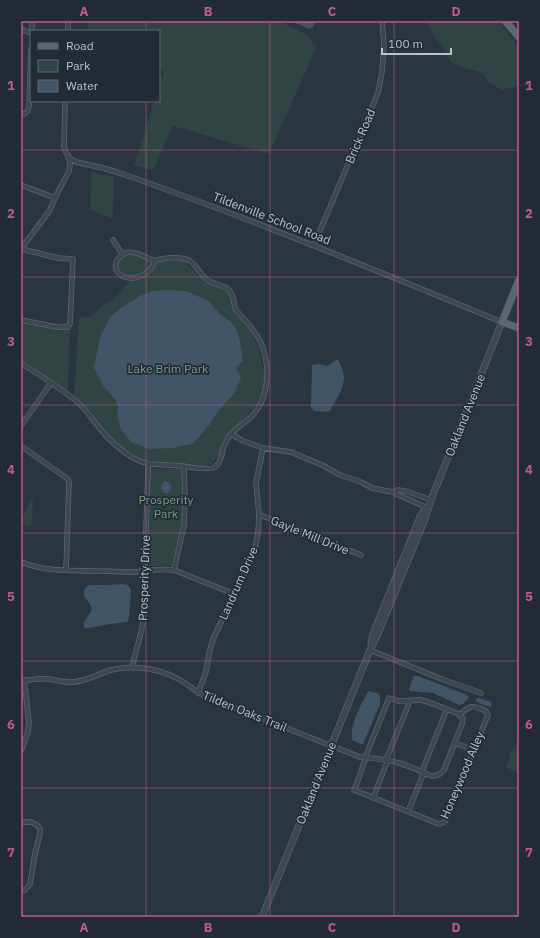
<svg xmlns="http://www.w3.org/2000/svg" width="540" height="938" viewBox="0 0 540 938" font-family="'IBM Plex Sans',sans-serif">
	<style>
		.green { fill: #2f4443 }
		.water { fill: #425467 }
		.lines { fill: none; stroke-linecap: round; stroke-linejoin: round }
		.minor-casing { stroke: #5c656d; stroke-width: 5.5 }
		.tertiary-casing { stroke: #5c656d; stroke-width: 7 }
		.primary-casing { stroke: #485059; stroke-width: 8 }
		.minor { stroke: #3e4750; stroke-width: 4 }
		.tertiary { stroke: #3e4750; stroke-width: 5.5 }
		.primary { stroke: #5c6670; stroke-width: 7 }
		.grid { fill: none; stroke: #bf5c87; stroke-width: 1; stroke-opacity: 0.55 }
		.labels { text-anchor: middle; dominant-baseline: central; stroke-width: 3.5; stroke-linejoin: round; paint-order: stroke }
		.street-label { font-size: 12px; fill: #bbc2ca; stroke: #232c36 }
		.park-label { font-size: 12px; fill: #7c9d82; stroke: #232c36 }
		.neatline { fill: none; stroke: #bf5c87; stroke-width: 1.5 }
		.grid-label { font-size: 13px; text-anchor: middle; font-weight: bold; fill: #bf5c87 }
	</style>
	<rect width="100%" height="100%" fill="#2a3540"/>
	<!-- green -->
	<path class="green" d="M88 21H280L307 35 317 46 269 154 173 126 153 170 134 166 154 101H159V86L164 71 159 69V31H88Z
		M425 21H498L515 42 519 51V85L517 86 502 90 489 82 483 73 467 69 451 62Z
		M91 172 114 177 113 219 90 210Z
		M125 255C135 253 141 259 150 260L151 264C149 268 145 273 140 275 126 281 107 266 125 255Z
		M171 259 185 262 203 281 225 289 232 298 234 308 252 335 259 348 265 377 262 398 222 444 219 455 215 460 212 464 205 466 153 462 145 459 125 450 111 437 84 403 74 396 79 318 92 316 100 308 112 300 130 281 149 275 155 268 158 261Z
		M21 322C35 325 57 334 70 329L68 392 21 359Z
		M150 469H178L181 470 183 505 181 528 172 566H150L147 564Z
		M33 498 32 523 31 526 29 527 22 524 21 520 31 499Z
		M519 740V773L505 767 509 760 511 752Z"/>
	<!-- water -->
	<path class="water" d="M291 21H316C315 24 313 28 309 29Z
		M167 290 186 291 209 301 220 314 231 322 237 330 240 341 243 361 236 367 241 378 234 394 218 411 210 424 193 444 172 448 149 449 131 442 121 429 117 415 118 406 115 399 104 387 94 368 97 352 100 337 110 317 122 307 140 296 152 291Z
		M338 359C340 364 344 371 344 377 344 389 335 402 329 412L314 411 311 407 312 365 319 364 327 366Z
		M163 481 169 482V485H171V490H169V493H163V490H161L162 484H163Z
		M123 584 128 585 131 590 129 618 127 622 110 624 89 628H84V622L92 610 90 604 84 596V591L86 587 89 585H108Z
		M414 676H418L467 695 469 697C467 701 464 704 459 705L433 693 410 691 409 689Z
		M369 691 377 693 380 696V704L364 742 363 744H361L352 740C350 724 360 707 367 693Z
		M479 698 491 702 492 705 490 707 479 703 476 701V699Z"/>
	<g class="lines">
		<defs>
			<path id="minor" d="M21 29 31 33
				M32 31V21
				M68 31V21
				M65 101 64 147C66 154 69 159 76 162L103 168 117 172C247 217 375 270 502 322
				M21 114H24L28 111 29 106 31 49
				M21 185 55 198
				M113 240 122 254
				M314 245 378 93 382 72 384 44 382 21
				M21 249 58 258 73 259 70 324 68 327H56L21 320
				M21 249 50 210 55 198 69 171 70 165 69 158
				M21 363C41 376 62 389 80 404 87 411 92 419 98 426 109 441 131 461 150 464 161 465 171 465 182 466 189 467 207 470 213 468 222 464 221 454 224 446 226 443 228 438 230 435 236 428 245 423 251 417 263 405 267 390 267 374 267 364 265 352 261 343 258 336 252 329 247 322 243 318 237 313 235 307 233 302 234 295 229 290 222 284 211 285 204 277 199 272 196 265 190 261 182 257 171 257 162 259 159 259 156 261 153 260 142 256 129 246 119 258 116 261 115 265 116 269 117 273 119 274 122 276 135 282 151 274 155 261
				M21 426 51 383
				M231 434 243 441 263 448 291 452 322 465 340 475 361 482 372 488 387 491 393 492 397 490 406 491 431 500
				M21 446 68 479 69 483 66 570
				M393 492 396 494 428 508
				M259 515 263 516 361 555
				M21 562C45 572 72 570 97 571 109 571 122 572 134 572 148 571 160 568 174 570L234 594
				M174 570 184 525 185 501 184 466
				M370 650 444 680 481 693
				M132 668C135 652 141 637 143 622L148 469 149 464
				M21 681C30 680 39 678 49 679 57 680 65 683 73 682 87 681 98 674 111 670 136 664 164 669 185 683 191 687 196 691 202 695L360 757C373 758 386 759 399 763 410 766 421 771 432 776 438 776 440 774 444 770L462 724 463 719 459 714 431 703 421 700 398 701 389 698 367 753C363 766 359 778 354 790L439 824 445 822 488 715 486 711C471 705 473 704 459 715
				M198 693 206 672 209 654 213 639 250 562 255 548 258 533 259 515 256 483 263 448
				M455 743 474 750
				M21 751 28 732 29 722 24 680
				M386 760 410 701
				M422 771 447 709
				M373 798 388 760
				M408 812 424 772
				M21 822H31L37 825 40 829V834L35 854 30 884 25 890 21 891"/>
			<path id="tertiary" d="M371 644 373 634 420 517 423 512 427 508
				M262 917 370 650 377 636 425 519 431 500 502 322"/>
			<path id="primary" d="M505 21 519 37
				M519 280 502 322 519 328"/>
		</defs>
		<!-- minor casing -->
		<use href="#minor" class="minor-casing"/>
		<!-- tertiary casing -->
		<use href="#tertiary" class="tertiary-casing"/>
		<!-- primary casing -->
		<use href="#primary" class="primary-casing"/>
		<!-- minor -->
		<use href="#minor" class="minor"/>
		<!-- tertiary -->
		<use href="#tertiary" class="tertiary"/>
		<!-- primary -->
		<use href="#primary" class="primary"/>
	</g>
	<!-- grid -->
	<path class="grid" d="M146 21V31M270 21V917M394 21V917M146 101V917M21 150H519M21 277H519M21 405H519M21 533H519M21 661H519M21 788H519"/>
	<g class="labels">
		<!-- street labels -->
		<g class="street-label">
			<text transform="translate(360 136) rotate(-67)">Brick Road</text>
			<text transform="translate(272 218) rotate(21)">Tildenville School Road</text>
			<text transform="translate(465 415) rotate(-68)">Oakland Avenue</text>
			<text transform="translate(310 535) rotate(22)">Gayle Mill Drive</text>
			<text transform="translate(144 578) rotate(-88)">Prosperity Drive</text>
			<text transform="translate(238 583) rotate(-66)">Landrum Drive</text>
			<text transform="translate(245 711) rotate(22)">Tilden Oaks Trail</text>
			<text transform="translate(462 775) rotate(-67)">Honeywood Alley</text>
			<text transform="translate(316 783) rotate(-68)">Oakland Avenue</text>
		</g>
		<!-- park labels -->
		<g class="park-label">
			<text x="168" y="368">Lake Brim Park</text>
			<text x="166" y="499">Prosperity<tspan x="166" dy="14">Park</tspan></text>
		</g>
	</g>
	<!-- border -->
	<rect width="540" height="938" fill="none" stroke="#232c36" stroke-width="44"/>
	<!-- legend -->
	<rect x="30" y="30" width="130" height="72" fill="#232c36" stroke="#606871"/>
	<rect x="38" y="43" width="20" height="6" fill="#5c6670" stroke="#606871"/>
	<text x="66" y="50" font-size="12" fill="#bbc2ca">Road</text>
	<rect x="38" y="60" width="20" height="12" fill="#2f4443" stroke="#606871"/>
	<text x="66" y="70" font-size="12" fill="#bbc2ca">Park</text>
	<rect x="38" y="80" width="20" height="12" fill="#425467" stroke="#606871"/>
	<text x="66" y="90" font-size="12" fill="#bbc2ca">Water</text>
	<!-- scale -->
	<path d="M382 48v6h69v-6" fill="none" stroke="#bbc2ca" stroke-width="2"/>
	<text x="388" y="48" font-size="12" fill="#bbc2ca" stroke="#232c36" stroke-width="3" paint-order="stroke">100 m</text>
	<rect x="22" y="22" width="496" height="894" class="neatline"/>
	<g class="grid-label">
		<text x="84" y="16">A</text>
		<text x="208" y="16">B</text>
		<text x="332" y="16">C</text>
		<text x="456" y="16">D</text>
		<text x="11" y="90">1</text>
		<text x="529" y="90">1</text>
		<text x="11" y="218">2</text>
		<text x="529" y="218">2</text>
		<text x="11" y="346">3</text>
		<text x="529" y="346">3</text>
		<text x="11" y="474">4</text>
		<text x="529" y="474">4</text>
		<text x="11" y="601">5</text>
		<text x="529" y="601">5</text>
		<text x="11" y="729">6</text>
		<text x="529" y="729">6</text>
		<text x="11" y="857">7</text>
		<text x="529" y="857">7</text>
		<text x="84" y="932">A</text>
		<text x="208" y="932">B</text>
		<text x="332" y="932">C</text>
		<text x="456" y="932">D</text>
	</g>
</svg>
